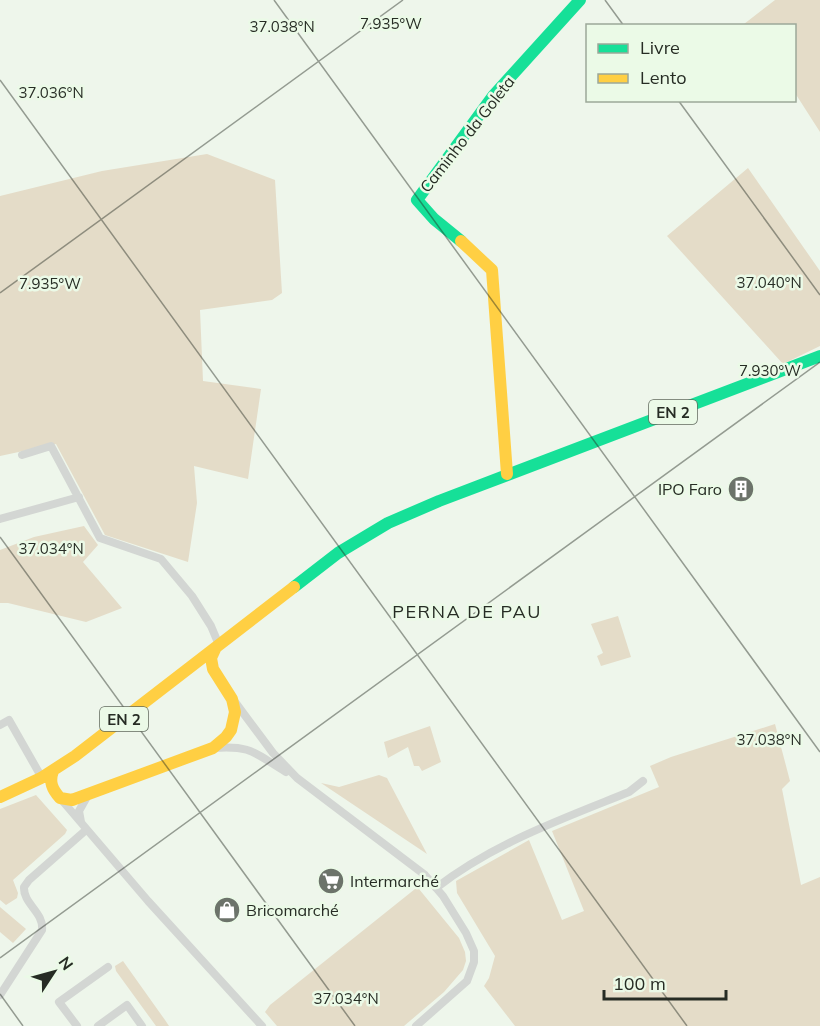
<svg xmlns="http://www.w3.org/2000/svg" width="820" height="1026" viewBox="0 0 820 1026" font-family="Mulish,sans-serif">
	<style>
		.green { fill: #e4dcc8 }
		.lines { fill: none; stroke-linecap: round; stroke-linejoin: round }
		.street { stroke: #d3d6d3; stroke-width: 8 }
		.fast { stroke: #16e098; stroke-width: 12 }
		.slow { stroke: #ffcf43; stroke-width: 12 }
		.ticks { fill: none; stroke: #262c24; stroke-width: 1.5; stroke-opacity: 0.45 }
		.labels { text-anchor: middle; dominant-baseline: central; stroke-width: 5; stroke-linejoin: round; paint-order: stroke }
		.shield { fill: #ebfae7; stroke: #616a5e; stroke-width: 1.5 }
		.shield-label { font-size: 15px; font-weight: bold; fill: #262c24 }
		.street-label { font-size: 16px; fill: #262c24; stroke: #ebfae7 }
		.poi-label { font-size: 16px; fill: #262c24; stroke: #ebfae7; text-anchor: start }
		.neighbourhood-label { font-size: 18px; letter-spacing: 1.5px; fill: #262c24; stroke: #ebfae7 }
		.ticks-label { font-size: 15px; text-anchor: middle; fill: #262c24; stroke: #ebfae7; stroke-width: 5; stroke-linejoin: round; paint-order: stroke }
	</style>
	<rect width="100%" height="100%" fill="#eef6eb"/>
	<!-- green -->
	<path class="green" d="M775 0H820V132L795 93 794 26 744 24Z
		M207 154 275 180 282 293 272 300 200 310 203 381 261 389 248 479 194 466 197 503 188 562 105 535 56 444 0 456V196L102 171Z
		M748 168 820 271V346L783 364 667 236Z
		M84 526 98 545 83 562 122 608 86 622 8 603H0V550L34 537Z
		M618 616 631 657 601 666 597 656 603 653 591 624Z
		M775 724 790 781 782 789 801 885 820 877V1026H515L484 986 489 978 495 956 457 893 456 881 529 840 562 920 584 911 552 831 659 787 650 766 671 757Z
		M430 726 441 762 422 771 419 766H414L408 747 388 758 384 742Z
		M379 775 387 778 427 854 321 783 339 787Z
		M36 795 67 830 65 834 13 880 18 893 17 898 6 905 0 900V809Z
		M415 889H419L459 938 465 952 466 961 463 970 444 992 404 1026H277L265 1012 270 1005Z
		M0 907 26 929 13 943 0 932Z
		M123 961 165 1020 169 1026H156L116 971 115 966Z"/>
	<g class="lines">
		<!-- street -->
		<path class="street" d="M22 455 51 446 100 538 161 559 192 596 211 626 219 645
			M0 519 79 497
			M235 702 273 753 297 778 425 875 443 896 466 933 474 951V962L467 981 416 1026
			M0 725 9 720 42 778
			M213 748C252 745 254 753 286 772
			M60 798 148 901 262 1026
			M81 822 79 811 88 795
			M436 888C494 843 562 819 629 792L643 781
			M0 995 42 930C44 912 23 904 24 887L29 880 86 830
			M77 1026 59 1002 108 967
			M98 1026 127 1005 142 1026"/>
		<!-- fast -->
		<path class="fast" d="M461 241 434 219 417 200 493 96 580 0
			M294 587 338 553 388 523 439 501 820 356"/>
		<!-- slow -->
		<path class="slow" d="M461 241 492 270 507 474
			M53 771C49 782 52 789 60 798L72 800 213 748 226 737 231 730 235 712 232 699 213 669 211 658 216 647
			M0 797 41 778 75 756 294 587"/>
	</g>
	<!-- ticks -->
	<path class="ticks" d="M274 0 820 752M605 0 624 26M0 80 687 1026M678 100 820 295M0 293 403 0M0 537 355 1026M0 958 820 362M0 994 23 1026"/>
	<!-- icons -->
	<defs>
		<symbol id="building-disc" viewBox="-11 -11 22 22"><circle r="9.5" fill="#6c736a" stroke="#ebfae7"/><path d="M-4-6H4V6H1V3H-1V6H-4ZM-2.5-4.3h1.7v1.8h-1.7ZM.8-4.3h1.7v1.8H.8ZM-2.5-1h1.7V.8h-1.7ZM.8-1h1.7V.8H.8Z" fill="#fff"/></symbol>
		<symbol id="supermarket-disc" viewBox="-11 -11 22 22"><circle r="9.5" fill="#6c736a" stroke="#ebfae7"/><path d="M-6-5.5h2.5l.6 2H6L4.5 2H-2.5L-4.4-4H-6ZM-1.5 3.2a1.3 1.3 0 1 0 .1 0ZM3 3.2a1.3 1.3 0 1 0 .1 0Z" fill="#fff"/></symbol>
		<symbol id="shop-disc" viewBox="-11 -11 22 22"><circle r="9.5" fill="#6c736a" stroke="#ebfae7"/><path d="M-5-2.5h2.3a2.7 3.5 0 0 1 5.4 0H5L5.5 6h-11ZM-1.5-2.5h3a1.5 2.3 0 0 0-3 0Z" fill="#fff"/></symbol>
	</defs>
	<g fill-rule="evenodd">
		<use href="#building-disc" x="726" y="474" width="30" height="30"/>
		<use href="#supermarket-disc" x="316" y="866" width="30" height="30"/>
		<use href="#shop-disc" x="212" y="895" width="30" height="30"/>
	</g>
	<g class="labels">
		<!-- shield labels -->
		<g class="shield">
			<rect x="649" y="400" width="48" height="24" rx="4.5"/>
			<rect x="100" y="707" width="48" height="24" rx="4.5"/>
		</g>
		<g class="shield-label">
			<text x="673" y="412">EN 2</text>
			<text x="124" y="719">EN 2</text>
		</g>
		<!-- street labels -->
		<g class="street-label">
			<text transform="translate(467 134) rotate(-52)">Caminho da Goleta</text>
		</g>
		<!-- poi labels -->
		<g class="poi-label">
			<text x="722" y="489" text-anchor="end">IPO Faro</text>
			<text x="350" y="881">Intermarché</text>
			<text x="246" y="910">Bricomarché</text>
		</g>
		<!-- neighbourhood labels -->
		<g class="neighbourhood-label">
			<text x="467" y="611">PERNA DE PAU</text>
		</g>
	</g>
	<g class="ticks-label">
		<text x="391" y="29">7.935°W</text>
		<text x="282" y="32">37.038°N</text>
		<text x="51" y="98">37.036°N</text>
		<text x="769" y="288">37.040°N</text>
		<text x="50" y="289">7.935°W</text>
		<text x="770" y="376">7.930°W</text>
		<text x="51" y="554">37.034°N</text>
		<text x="769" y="745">37.038°N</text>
		<text x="346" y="1004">37.034°N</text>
	</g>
	<!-- legend -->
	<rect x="586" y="24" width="210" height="78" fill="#ebfae7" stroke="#9ca899" stroke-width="1.5"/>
	<rect x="598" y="44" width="30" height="9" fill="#16e098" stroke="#9ca899" stroke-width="1.5"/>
	<text x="640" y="54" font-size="18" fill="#262c24">Livre</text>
	<rect x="598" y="74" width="30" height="9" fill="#ffcf43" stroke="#9ca899" stroke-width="1.5"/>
	<text x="640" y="84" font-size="18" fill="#262c24">Lento</text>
	<!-- north arrow -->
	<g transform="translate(54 972) rotate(54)" stroke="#ebfae7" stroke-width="4.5" paint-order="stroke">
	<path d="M0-4.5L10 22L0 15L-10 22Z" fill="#262c24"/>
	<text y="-9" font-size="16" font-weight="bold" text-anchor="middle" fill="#262c24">N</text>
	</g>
	<!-- scale -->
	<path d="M604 990v9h122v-9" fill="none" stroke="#262c24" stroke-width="3"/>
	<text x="613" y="990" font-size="18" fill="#262c24" stroke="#ebfae7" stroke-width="4.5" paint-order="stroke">100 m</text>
</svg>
